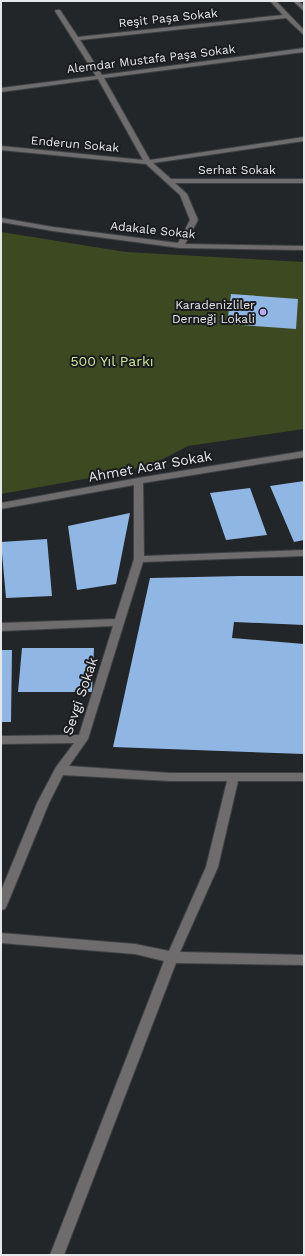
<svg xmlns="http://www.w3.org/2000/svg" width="305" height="1256" viewBox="0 0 305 1256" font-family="'Work Sans',sans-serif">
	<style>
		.green { fill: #3d4920 }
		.building { fill: #90b7e3 }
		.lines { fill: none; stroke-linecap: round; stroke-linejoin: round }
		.minor-casing { stroke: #3e4144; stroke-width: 2 }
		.minor { fill: #6e6c6c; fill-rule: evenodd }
		.poi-dot { fill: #b7abf8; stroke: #1a1c1f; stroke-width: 1.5 }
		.labels { text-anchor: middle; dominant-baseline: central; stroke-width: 4; stroke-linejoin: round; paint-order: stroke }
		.far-street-label { font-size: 12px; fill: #e5e7e9; stroke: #1a1c1f }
		.far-poi-label { font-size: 12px; fill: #e5e7e9; stroke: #1a1c1f; text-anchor: end }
		.park-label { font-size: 14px; fill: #cee898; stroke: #1a1c1f }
		.street-label { font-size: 14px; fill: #e5e7e9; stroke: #1a1c1f }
	</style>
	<rect width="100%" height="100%" fill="#232629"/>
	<!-- green -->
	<path class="green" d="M1 232 126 252 304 262V429L188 446 163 459 129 471 1 494Z"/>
	<!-- building -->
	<path class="building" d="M231 294 298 299 296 329 227 324Z
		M304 481V540L294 542 270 486Z
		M250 488 267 535 226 540 210 493Z
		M130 513 116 584 77 590 68 526Z
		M47 539 52 596 6 598 1 542Z
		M240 576H304V625L234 622 232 638 304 644V754L113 747 150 578Z
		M22 648H94L92 692H18Z
		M1 650H12L11 722H1Z"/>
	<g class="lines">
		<defs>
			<path id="minor" d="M270 1H276L304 30V35L286 18 80 40 102 75 304 48V52L104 78 150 160 304 137V141L153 163 171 179H304V183H175L187 194 198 220 185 244 304 246V250L180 248 53 231 1 222V218L53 227 178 243 190 220 180 195 146 164 1 150V146L143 160 98 79 1 92V88L96 76 55 11 56 10H60L78 37 283 15Z
				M293 1H299L304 6V11Z
				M304 451V457L143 483 144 556 304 550V556L143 562 88 739 69 766 170 773H304V781H238L218 867 180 952 304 955V965L176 963 64 1255H50L164 961 135 954 1 943V933L135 944 169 951 206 867 227 781H170L63 775 49 803 7 905 5 909 1 910V891L37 803 56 767 74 743 1 744V736L79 735 113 626 1 631V623L115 619 134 559V485L1 509V503L138 478Z"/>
		</defs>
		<!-- minor casing -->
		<use href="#minor" class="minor-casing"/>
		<!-- minor -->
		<use href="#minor" class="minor"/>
	</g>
	<!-- markers -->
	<circle class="poi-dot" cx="263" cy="312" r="4"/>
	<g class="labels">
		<!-- far-street labels -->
		<g class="far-street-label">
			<text transform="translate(168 18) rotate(-6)">Reşit Paşa Sokak</text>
			<text transform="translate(151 59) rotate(-7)">Alemdar Mustafa Paşa Sokak</text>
			<text transform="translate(75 144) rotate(5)">Enderun Sokak</text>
			<text x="237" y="170">Serhat Sokak</text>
			<text transform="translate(153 230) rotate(6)">Adakale Sokak</text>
		</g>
		<!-- far-poi labels -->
		<g class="far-poi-label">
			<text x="255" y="305">Karadenizliler<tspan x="255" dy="14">Derneği Lokali</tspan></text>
		</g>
		<!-- park labels -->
		<g class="park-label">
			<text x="112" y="361">500 Yıl Parkı</text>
		</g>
		<!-- street labels -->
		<g class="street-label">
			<text transform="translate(150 466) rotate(-10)">Ahmet Acar Sokak</text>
			<text transform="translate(80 696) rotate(-71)">Sevgi Sokak</text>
		</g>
	</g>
	<!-- border -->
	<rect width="305" height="1256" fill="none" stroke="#e5e7e9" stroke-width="4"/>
</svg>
